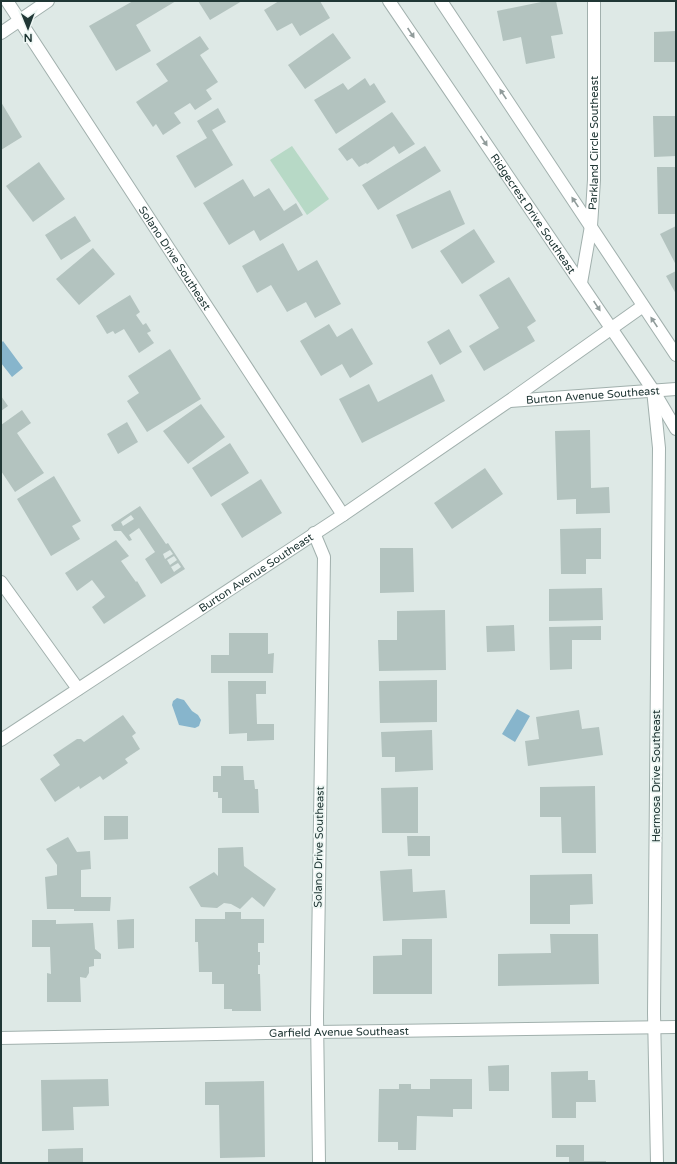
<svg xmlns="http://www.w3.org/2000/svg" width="677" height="1164" viewBox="0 0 677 1164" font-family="'Varela Round',sans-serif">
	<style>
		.green { fill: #b7d9c6 }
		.water { fill: #87b5cc }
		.building { fill: #b3c3bf; fill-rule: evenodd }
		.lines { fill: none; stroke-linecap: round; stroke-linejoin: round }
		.minor-casing { stroke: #a1b0ad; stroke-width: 14 }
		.tertiary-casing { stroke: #a1b0ad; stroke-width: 14 }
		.minor { stroke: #fff; stroke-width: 12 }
		.tertiary { stroke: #fff; stroke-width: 12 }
		.oneway { fill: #909b9a }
		.labels { text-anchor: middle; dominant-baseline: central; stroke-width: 3.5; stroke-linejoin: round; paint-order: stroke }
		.street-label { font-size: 11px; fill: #203735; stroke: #edf6f3 }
	</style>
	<rect width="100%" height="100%" fill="#dee9e6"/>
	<!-- green -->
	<path class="green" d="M292 146 329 199 307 215 270 160Z"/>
	<!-- water -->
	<path class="water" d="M3 341 23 368 12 377 1 363V343Z
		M177 698 184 700 192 711 198 715 201 720 199 726 195 728 179 725 172 705 173 701Z
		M517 709 530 716 515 742 502 734Z"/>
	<!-- building -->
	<path class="building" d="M133 1H176L136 25 151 51 116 71 89 26Z
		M198 1H242L210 20Z
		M279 1H320L330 18 300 36 292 23 277 31 264 10Z
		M546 1H556L563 34 551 36 555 58 526 64 521 37 503 41 497 11Z
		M676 31V62H654V32Z
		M333 33 351 58 305 89 288 65Z
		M200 36 209 49 200 55 218 82 206 90 212 99 195 110 190 103 174 113 181 123 163 135 156 124 153 127 136 102 168 81 156 64Z
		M365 78 370 86 374 83 386 102 336 134 314 100 343 83 348 90Z
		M1 102 22 137 1 150Z
		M218 108 226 122 212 130 233 165 195 188 176 156 207 138 197 121Z
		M392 112 415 144 399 154 394 146 367 164 366 163 359 167 352 158 347 161 338 149Z
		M653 116H676V156L654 157Z
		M425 146 441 171 378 210 362 185Z
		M39 162 65 199 33 222 6 186Z
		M657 167H676V214H658Z
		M243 179 254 197 269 188 284 211 296 203 303 215 260 241 254 230 229 245 203 203Z
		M450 190 465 224 412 249 396 215Z
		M75 216 91 241 61 260 45 235Z
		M676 226V265L660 234Z
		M474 229 495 262 462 284 440 251Z
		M283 243 298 271 317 260 341 304 315 318 306 302 287 312 271 285 257 293 242 266Z
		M93 248 115 274 79 305 56 279Z
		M676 271V294L666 276Z
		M509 277 536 321 527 327 535 341 484 371 469 346 499 328 479 295Z
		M130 295 140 312 136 315 143 325 146 323 151 331 147 333 154 343 139 353 124 329 115 334 113 331 107 334 96 316Z
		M329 324 337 337 352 328 373 364 350 378 342 364 321 376 300 341Z
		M449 329 462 352 440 365 427 342Z
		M170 349 201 399 147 432 127 401 139 393 128 376Z
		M432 374 445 401 362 443 339 399 369 384 378 402Z
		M1 396 8 406 1 411Z
		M201 404 225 437 188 464 163 431Z
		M22 410 31 423 17 433 44 473 15 492 1 471V425Z
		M127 422 138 442 118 454 107 434Z
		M590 430 591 488 609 487 610 513 576 514V499L557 500 555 431Z
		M230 443 249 473 211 497 192 468Z
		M485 468 503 494 452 529 434 503Z
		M54 476 81 521 72 526 80 539 51 556 17 499Z
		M261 479 282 513 242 538 221 504Z
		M140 506 166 544 168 543 185 569 161 584 145 559 155 552 139 528 129 535 132 540 129 541 121 531H114L111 525ZM131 515 134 519 123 526 121 522ZM170 550 173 554 165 559 163 554ZM174 556 177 560 170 565 167 560ZM178 563 181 567 174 572 171 567Z
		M601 528V559H586V574H561L560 529Z
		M116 540 129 556 121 561 136 582 137 581 146 596 104 624 92 607 105 597 92 580 77 591 65 573Z
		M380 548H413L414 592 380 593Z
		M602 588 603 620 549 621V589Z
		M445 610 446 670 379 671 378 640H397V611Z
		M514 625 515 651 487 652 486 626Z
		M601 626V640H572V669L550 670 549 627Z
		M229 633H268V654L274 653 273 673H211V655H229Z
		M437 680V722L380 723 379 681Z
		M228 681H266V694H256L257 724H274V740L247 741V733L229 734Z
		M579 710 582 729 599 727 603 755 528 766 525 741 539 739 536 717Z
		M123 715 136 733 132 736 140 749 125 759 128 763 103 780 100 776 80 789 79 786 55 802 40 779 60 765 53 755 77 739H81L84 742Z
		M432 730 433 770 395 772V757H382L381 732Z
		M221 766H243L244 780H254L255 789H258L259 813H222V798H218V792H213V776H221Z
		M595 786 596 853H562L561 817H540V787Z
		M418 787V833H382L381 788Z
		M104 816H128V839L104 840Z
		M407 836H430V856H408Z
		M68 837 77 852 90 851 91 869 81 870V897H111L110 911H74V909H47L45 877 57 875V865L46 849Z
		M243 847 244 866 276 889 264 907 252 897 240 909 231 904 224 903 217 908 201 907 189 887 214 872 218 876V848Z
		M412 869 413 892 445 890 447 918 383 921 380 871Z
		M592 874 593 904 570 905V924H530V875Z
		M225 912H241V919H264V943H258V952H260V965H258V974H260L261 1011H232V1009H224V984H212V972H199L198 942H195V919H225Z
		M134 919V948L118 949 117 920Z
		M32 920H56V924L93 923 95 949 101 954V959H94V966L89 967V973L86 978 80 977 81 1002H47V973L51 974 50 947H32Z
		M550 934H598L599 984 498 986V954L551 953Z
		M402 939H432V994H373V956L402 955Z
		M509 1065V1091H489L488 1066Z
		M588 1071V1080H595L596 1102H576V1118H552L551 1072Z
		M108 1079 109 1106 73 1107 74 1130 42 1131 41 1080Z
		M430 1079H472V1109H453V1117L417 1116 416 1150H398V1142H378L379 1089H399V1084H411V1089H430Z
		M264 1081 265 1157 220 1158 219 1105H205V1082Z
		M556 1145H584V1161H606V1163H569V1157H556Z
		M83 1148V1163H48V1149Z"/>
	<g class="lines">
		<defs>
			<g id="minor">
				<path id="s1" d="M7 1 343 515"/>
				<path d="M1 33 48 1"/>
				<path id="s2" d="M581 283 591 226 594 180V1"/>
				<path d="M653 390 659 448 654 1013 657 1163"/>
				<path id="s3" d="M510 401 676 389"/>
				<path d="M314 533 324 557 317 1017 319 1163"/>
				<path d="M1 582 78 689"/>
				<path id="s4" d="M1 740 343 515 509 401 643 306"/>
				<path id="s5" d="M1 1038 317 1032 676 1027"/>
			</g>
			<g id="tertiary">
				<path id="s6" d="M389 1 653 390 676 429"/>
				<path d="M441 1 676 355"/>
			</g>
		</defs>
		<!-- minor casing -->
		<use href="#minor" class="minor-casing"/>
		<!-- tertiary casing -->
		<use href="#tertiary" class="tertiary-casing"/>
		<!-- minor -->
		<use href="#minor" class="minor"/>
		<!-- tertiary -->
		<use href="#tertiary" class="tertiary"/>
	</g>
	<!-- one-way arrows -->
	<defs><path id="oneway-solid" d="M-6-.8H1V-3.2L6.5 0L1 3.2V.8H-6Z"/></defs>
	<g class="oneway">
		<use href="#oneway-solid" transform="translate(411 33) rotate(56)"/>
		<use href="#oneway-solid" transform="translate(503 94) rotate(-124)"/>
		<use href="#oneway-solid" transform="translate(484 141) rotate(56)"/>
		<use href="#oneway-solid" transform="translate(575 202) rotate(-124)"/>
		<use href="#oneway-solid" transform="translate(597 306) rotate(56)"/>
		<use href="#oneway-solid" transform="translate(654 322) rotate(-124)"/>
	</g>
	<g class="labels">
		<!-- street labels -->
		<g class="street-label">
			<text stroke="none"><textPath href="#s2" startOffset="141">Parkland Circle Southeast</textPath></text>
			<text stroke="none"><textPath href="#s6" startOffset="257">Ridgecrest Drive Southeast</textPath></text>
			<text stroke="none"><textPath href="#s1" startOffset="307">Solano Drive Southeast</textPath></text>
			<text stroke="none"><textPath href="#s3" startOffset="83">Burton Avenue Southeast</textPath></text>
			<text stroke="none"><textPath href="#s4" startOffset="305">Burton Avenue Southeast</textPath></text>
			<text transform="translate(656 776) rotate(-90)">Hermosa Drive Southeast</text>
			<text transform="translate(319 847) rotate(-89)">Solano Drive Southeast</text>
			<text stroke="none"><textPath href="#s5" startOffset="338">Garfield Avenue Southeast</textPath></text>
		</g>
	</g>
	<!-- border -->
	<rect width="677" height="1164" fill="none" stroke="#203735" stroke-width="4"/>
	<!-- north arrow -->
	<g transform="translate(28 28) rotate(179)" stroke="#edf6f3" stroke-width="3" paint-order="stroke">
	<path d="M0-3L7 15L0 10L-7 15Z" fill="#203735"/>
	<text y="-6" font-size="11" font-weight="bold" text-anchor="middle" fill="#203735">N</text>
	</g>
</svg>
